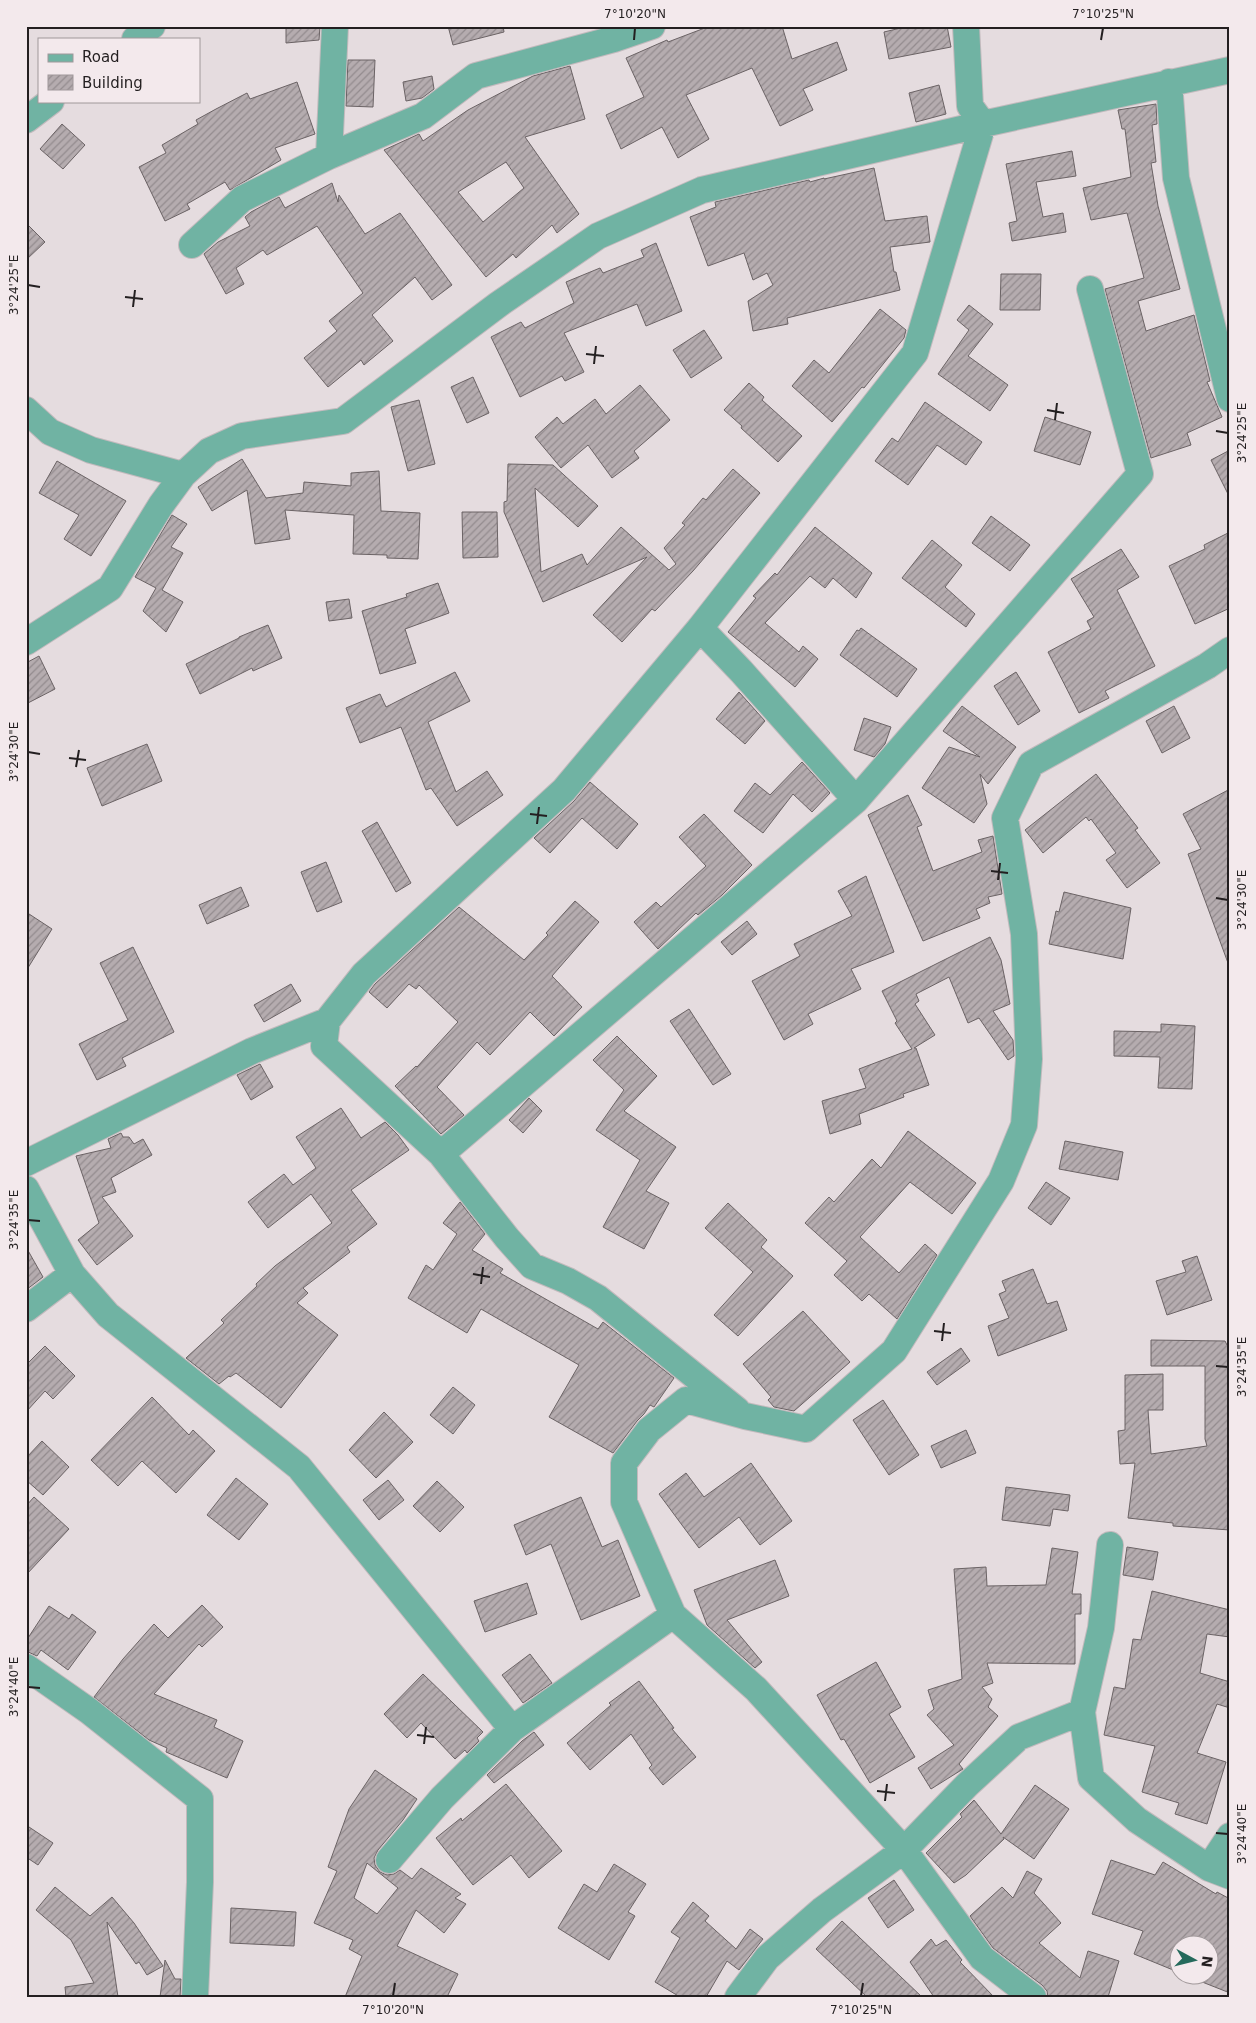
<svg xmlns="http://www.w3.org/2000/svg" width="1256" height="2023" viewBox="0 0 1256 2023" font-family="'DejaVu Sans',sans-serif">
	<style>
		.building { fill: url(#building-hatch); stroke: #6b6365; fill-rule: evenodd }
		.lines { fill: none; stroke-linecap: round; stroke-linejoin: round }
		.minor-casing { stroke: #c2babd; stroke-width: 28 }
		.minor { stroke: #70b3a3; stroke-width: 26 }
		.ticks { fill: none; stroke: #231f20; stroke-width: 2 }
		.neatline { fill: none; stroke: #231f20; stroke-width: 2 }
		.ticks-label { font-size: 12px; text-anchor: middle; fill: #231f20 }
	</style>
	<defs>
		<pattern id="building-hatch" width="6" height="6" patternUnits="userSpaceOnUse" patternTransform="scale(1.25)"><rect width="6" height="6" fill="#b5acaf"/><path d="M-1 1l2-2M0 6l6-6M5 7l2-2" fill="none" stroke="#938b8e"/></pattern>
	</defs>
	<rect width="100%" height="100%" fill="#e5dcdf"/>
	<!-- building -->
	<path class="building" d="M286 26H320L319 40 286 43Z
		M448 26H503L504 32 453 45Z
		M710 26H782L792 59 837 42 847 70 803 89 813 110 780 126 752 68 686 95 709 139 678 158 662 127 621 149 606 115 644 97 626 58 667 40 668 42Z
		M909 26H947L951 47 889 59 884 32Z
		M348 60H375L373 107 346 106Z
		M570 66 585 119 525 137 579 214 557 233 552 225 516 258 513 254 486 277 384 150 419 134 423 141 468 110 533 76ZM506 162 524 188 483 222 458 192Z
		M432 76 434 89 422 98 406 101 403 82Z
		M297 82 315 134 275 148 281 160 230 190 225 182 187 204 190 209 165 221 139 167 166 153 162 145 198 124 196 120 216 109 247 93 250 99Z
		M939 85 946 114 916 122 909 93Z
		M1156 104 1157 124 1152 125 1156 162 1151 163 1158 206 1180 289 1138 301 1146 331 1194 315 1210 381 1207 382 1222 417 1187 433 1191 445 1151 458 1105 289 1144 278 1127 213 1091 220 1083 188 1131 177 1125 129H1122L1118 110Z
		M62 124 85 145 63 169 40 149Z
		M1072 151 1076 176 1036 182 1043 217 1063 213 1066 232 1012 241 1009 223 1017 221 1006 164Z
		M874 168 885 221 927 216 930 242 890 247 894 272H896L900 290 787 318 788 324 753 331 748 301 773 285 767 273 753 280 744 253 708 266 690 217 716 207 715 202 809 180 810 182 824 178V179Z
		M332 183 338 202 339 195 365 234 400 213 452 285 432 300 415 277 372 315 393 341 364 365 361 360 328 387 304 358 337 331 329 321 363 293 317 226 267 255 263 250 236 268 244 284 226 294 204 254 218 242 250 226 245 217 251 212 279 197 285 208Z
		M26 223 45 242 26 260Z
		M656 243 682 311 646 326 637 304 564 333 584 372 565 381 562 376 520 397 491 337 521 322 525 328 574 303 566 282 600 268 603 273 644 257 641 250Z
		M1001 274H1041L1040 310H1000Z
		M969 305 993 324 968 356 1008 385 990 411 938 374 969 330 957 320Z
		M880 309 906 330 904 338 864 388 862 387 832 422 792 386 814 360 829 373Z
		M704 330 722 358 691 378 673 350Z
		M473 377 489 413 467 423 451 387Z
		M749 383 764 397 762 400 802 436 778 462 741 428 742 426 724 410Z
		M640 385 670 420 634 451 639 458 612 478 588 445 561 468 535 437 557 417 563 424 595 399 606 414Z
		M419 400 435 464 408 471 391 407Z
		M925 402 982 442 966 465 937 445 908 485 875 461 892 438 898 442Z
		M1045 417 1091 432 1080 465 1034 451Z
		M1230 450V498L1211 460Z
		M242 459 266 498 303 493 304 482 351 486V473L379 471 381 511 420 513 418 559 387 558V555L353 554 354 515 285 510 290 539 255 544 247 490 212 511 198 487Z
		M57 461 126 501 91 556 64 539 79 515 39 493Z
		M508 464 553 465 598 506 578 527 535 488 541 572 582 554 587 565 621 527 669 570 676 564 664 548 685 525 682 523 703 498 706 500 733 469 760 493 693 571 655 611 652 609 622 642 593 615 647 557 543 602 504 512V502L507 501Z
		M462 512H497L498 557 463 558Z
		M172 515 187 524 171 547 183 553 162 590 183 602 166 632 143 611 156 588 135 577Z
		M991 516 1030 545 1010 571 972 543Z
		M815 527 872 573 856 598 833 578 825 588 810 576 765 623 799 652 803 646 818 659 795 687 728 632 756 598 753 596 775 573 777 575Z
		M1230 532V608L1195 624 1169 566 1205 549 1204 545Z
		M932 540 962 565 945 587 975 614 966 627 902 578Z
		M1121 549 1139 577 1117 590 1155 666 1105 691 1109 698 1079 713 1048 652 1091 629 1087 621 1094 617 1071 579Z
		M438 583 449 613 405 629 416 663 380 674 362 611 407 597 406 594Z
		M349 599 352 618 329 621 326 602Z
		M268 625 282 658 253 671 252 668 200 694 186 664 239 638V637Z
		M861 628 917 669 897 697 840 655 857 630 859 631Z
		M39 656 55 689 26 704V663Z
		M455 672 470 701 428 722 456 792 487 771 503 795 457 826 431 788 426 790 401 727 360 743 346 708 380 694 386 707Z
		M1016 672 1040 711 1018 725 994 686Z
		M739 692 765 721 745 744 716 719Z
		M962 706 1016 747 988 784 980 774 987 804 974 823 922 788 949 747 980 757 943 731Z
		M1174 706 1190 738 1162 753 1146 721Z
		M864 718 891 727 885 744 874 757 854 750Z
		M147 744 162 781 102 806 87 768Z
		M802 762 830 793 812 812 793 794 763 833 734 811 755 783 770 795Z
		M1096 774 1138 828 1135 830 1160 863 1127 888 1106 860 1116 853 1091 819 1089 821 1086 817 1043 853 1025 830Z
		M590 782 638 824 617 849 582 818 550 853 534 838 574 801Z
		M1230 789V962L1228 963 1188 854 1201 849 1183 814Z
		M908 795 922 825 917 827 933 871 982 852 978 840 993 836 1002 894 988 897 990 903 976 909 980 918 923 941 868 815Z
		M704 814 752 865 722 895 698 915 696 913 658 949 634 922 656 902 661 907 706 866 679 837Z
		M377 822 411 883 396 892 362 831Z
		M326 862 342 902 317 912 301 872Z
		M866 876 894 952 851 969 861 989 808 1014 813 1024 784 1040 752 981 800 956 794 944 852 916 838 891Z
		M241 887 249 906 207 924 199 905Z
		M1064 892 1131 908 1123 959 1049 944 1056 911 1059 912Z
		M575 901 599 922 552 976 582 1007 554 1036 530 1012 490 1055 477 1042 437 1087 464 1115 441 1134 395 1086 416 1066 417 1067 458 1022 419 985 416 989 409 984 387 1008 369 992 375 984 459 907 524 960 548 935 546 933Z
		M26 912 52 929 26 971Z
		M747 921 757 934 732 955 721 942Z
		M990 937 1001 960 1010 1004 993 1011 1013 1040 1014 1056 1008 1060 979 1018 968 1023 949 977 916 994 919 1001 915 1004 935 1035 914 1048H916L929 1085 903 1094 904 1097 859 1114 861 1124 830 1134 822 1101 866 1088 859 1069 912 1049 895 1023 897 1021 882 991Z
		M133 947 174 1032 122 1058 126 1066 97 1080 79 1044 128 1020 100 963Z
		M291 984 301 1001 264 1022 254 1005Z
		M689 1009 731 1074 713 1085 670 1021Z
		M1161 1024 1195 1026 1192 1089 1158 1088 1160 1057 1114 1056V1031L1161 1032Z
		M617 1036 657 1076 624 1111 676 1147 646 1191 669 1203 644 1249 603 1227 640 1160 596 1130 624 1090 593 1060Z
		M260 1064 273 1087 251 1100 237 1075Z
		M529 1098 542 1111 523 1133 509 1120Z
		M341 1108 361 1138 385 1122 398 1135 409 1150 351 1190 377 1224 347 1247 350 1252 303 1288 308 1293 297 1303 338 1335 281 1408 236 1373 230 1377 229 1376 219 1384 186 1358 224 1323 221 1320 257 1286 256 1284 275 1266 332 1223 311 1194 268 1228 248 1202 284 1174 293 1185 316 1168 296 1137Z
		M908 1131 976 1183 952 1214 910 1182 860 1237 899 1273 925 1244 937 1255 897 1319 869 1294 862 1301 834 1275 847 1261 805 1223 829 1197 834 1202 872 1159 881 1168Z
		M121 1133 123 1137H129L134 1144 143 1139 152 1155 111 1178 116 1192 102 1197 133 1236 97 1265 78 1240 99 1223 76 1156 111 1148 108 1139Z
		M1065 1141 1123 1152 1118 1180 1059 1169Z
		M1046 1182 1070 1198 1051 1225 1028 1208Z
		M460 1202 485 1234 472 1250 503 1269 500 1273 598 1329 603 1322 674 1378 654 1407 650 1405 644 1414 637 1421 613 1453 549 1417 579 1365 481 1309 467 1333 408 1298 426 1265 433 1270 457 1234 443 1223Z
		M728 1203 767 1240 761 1247 793 1276 738 1336 714 1315 753 1272 705 1228Z
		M26 1247 43 1277 26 1290Z
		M1197 1256 1212 1300 1167 1315 1156 1281 1186 1272 1182 1261Z
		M1033 1269 1047 1304 1057 1301 1067 1330 998 1356 988 1326 1009 1318 999 1294 1006 1291 1002 1281Z
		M803 1311 850 1362 794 1411 774 1407 768 1400 771 1397 743 1364Z
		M1151 1340 1225 1341 1227 1345 1230 1344V1530L1173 1526V1523L1128 1518 1135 1463 1120 1464 1118 1431 1125 1430V1375L1163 1374V1410H1148L1151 1454 1207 1446 1205 1439V1366H1151Z
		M45 1346 75 1376 53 1399 45 1391 26 1412V1365Z
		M961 1348 970 1361 937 1385 927 1372Z
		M453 1387 475 1405 453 1434 430 1415Z
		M152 1397 189 1435 193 1430 215 1451 176 1493 142 1461 118 1486 91 1460Z
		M883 1400 919 1455 889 1475 853 1420Z
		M384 1412 413 1442 376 1478 349 1450Z
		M966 1430 976 1453 941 1468 931 1446Z
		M42 1441 69 1467 43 1495 26 1480V1458Z
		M751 1463 792 1521 760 1545 739 1517 699 1548 659 1494 686 1473 704 1497Z
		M236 1478 268 1504 239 1540 207 1515Z
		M388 1480 404 1500 379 1520 363 1500Z
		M437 1481 464 1507 440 1532 413 1506Z
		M1006 1487 1070 1495 1068 1511 1053 1509 1050 1526 1002 1520Z
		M34 1497 69 1529 26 1575V1506Z
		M581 1497 602 1547 618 1540 640 1596 581 1620 551 1544 526 1555 514 1525Z
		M1127 1547 1158 1552 1153 1580 1123 1575Z
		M1052 1548 1078 1552 1072 1594H1081V1614H1075V1664L987 1663 993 1683 982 1687 992 1699 988 1707 998 1716 959 1764 963 1769 931 1789 918 1768 954 1745 927 1715 934 1709 928 1690 962 1679 954 1569 986 1567 987 1586 1046 1585Z
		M775 1560 789 1596 727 1620 762 1662 755 1668 707 1625 694 1590Z
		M527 1583 537 1614 485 1632 474 1601Z
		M1152 1591 1230 1610V1637L1207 1634 1200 1673 1230 1682V1708L1217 1704 1197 1753 1226 1762 1207 1824 1175 1814 1179 1803 1142 1792 1155 1746 1104 1735 1114 1687 1125 1689 1133 1639 1141 1640Z
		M202 1605 223 1627 202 1647 199 1644 154 1694 217 1720 214 1727 243 1741 227 1778 166 1752 167 1748 149 1740 94 1697 123 1659 154 1624 168 1638Z
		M49 1606 69 1619 72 1614 96 1632 68 1670 41 1650 37 1656 26 1651V1641Z
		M530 1654 552 1683 523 1703 502 1675Z
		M876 1662 901 1707 889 1714 915 1757 870 1783 844 1739 841 1740 817 1695Z
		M423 1674 483 1732 477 1738 479 1741 467 1753 465 1750 455 1759 421 1723 407 1738 384 1714Z
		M639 1681 674 1728 672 1729 696 1757 663 1785 649 1768 652 1765 631 1734 590 1770 567 1743 611 1705 609 1703Z
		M534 1732 544 1745 494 1783 487 1775 522 1741Z
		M375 1770 417 1799 403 1820 378 1850 374 1858 375 1865 380 1872 387 1875 394 1874 400 1870 412 1879 421 1868 461 1894 455 1898 466 1904 444 1933 416 1910 397 1946 458 1974 447 1997H345L362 1956 349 1949 353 1940 314 1923 337 1871 328 1867 349 1809ZM367 1863 398 1888 377 1914 354 1898Z
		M506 1784 562 1851 529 1878 511 1855 473 1885 436 1838 461 1818 462 1821Z
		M1035 1785 1069 1809 1034 1859 1003 1837 1004 1839 966 1875 954 1883 926 1853 962 1817 960 1814 974 1800 1001 1834Z
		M26 1825 53 1843 38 1865 26 1857Z
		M1111 1860 1155 1875 1163 1862 1216 1894 1217 1892 1230 1899V1993L1187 1976H1208V1946H1178V1972L1134 1954 1143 1931 1092 1914Z
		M614 1864 646 1884 628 1912 635 1916 609 1960 558 1928 584 1884 597 1892Z
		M1027 1871 1042 1879 1034 1893 1061 1923 1039 1943 1080 1978 1088 1951 1119 1961 1108 1997H1048L1047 1991 1042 1985 993 1948 970 1916 1002 1887 1013 1898Z
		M894 1880 914 1910 888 1928 868 1898Z
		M55 1887 90 1916 112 1897 134 1923 163 1966 147 1975 139 1962 136 1964 107 1922 118 1997H66L65 1987 94 1983 71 1940 36 1910Z
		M693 1902 709 1916 705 1921 736 1949 750 1929 763 1939 739 1970 727 1961 706 1997H680L655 1982 680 1938 671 1932Z
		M231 1908 296 1912 294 1946 230 1943Z
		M842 1921 859 1937 922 1997H867L816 1949Z
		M931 1939 936 1946 946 1940 962 1960 960 1962 994 1997H934L910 1962Z
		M165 1960 175 1979H181L180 1997H160Z"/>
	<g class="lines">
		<defs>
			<path id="minor" d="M135 39 152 26
				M1169 82 1176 178 1230 399
				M26 120 51 101
				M329 156 335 26
				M192 245 242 199 329 156 423 116 476 76 614 39 652 26
				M26 410 50 432 91 450 183 475
				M700 628 741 671 856 800
				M26 642 110 588 161 505 183 475 209 451 242 436 343 421 499 304 598 236 702 190 983 124 1230 70
				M327 1021 324 1046 441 1154 507 1238 532 1266 568 1281 598 1298 737 1410
				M441 1154 856 800 1140 474 1090 289
				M26 1163 252 1051 327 1021 364 974 564 790 700 628 915 353 983 124 970 106 966 26
				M26 1189 72 1274 108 1315 299 1467 512 1729
				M26 1309 72 1274
				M26 1667 89 1711 200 1799V1882L195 1997
				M1082 1712 1091 1778 1137 1820 1209 1868 1230 1876
				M389 1860 442 1798 512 1729 673 1615
				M1209 1868 1230 1836
				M738 1997 767 1958 822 1910 904 1850 967 1785 1019 1737 1082 1712 1101 1628 1110 1545
				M1033 1997 982 1958 904 1850 756 1689 673 1615 624 1502V1463L649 1430 686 1400 745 1416 806 1429 894 1351 1001 1181 1024 1125 1029 1059 1024 934 1005 818 1031 764 1207 666 1230 650"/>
		</defs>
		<!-- minor casing -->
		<use href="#minor" class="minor-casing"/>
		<!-- minor -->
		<use href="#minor" class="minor"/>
	</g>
	<!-- ticks -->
	<path class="ticks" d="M634 40 635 28M1101 40 1103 28M28 285 40 287M125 297 143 299M133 307 135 290M586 354 604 356M594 364 596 346M1047 410 1064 413M1055 420 1057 403M1216 431 1228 433M28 752 40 754M69 758 86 760M76 767 79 750M530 814 547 816M537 824 539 807M991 871 1008 873M998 880 1000 863M1216 898 1228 900M28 1220 40 1221M473 1274 490 1277M481 1284 483 1267M934 1331 951 1333M942 1341 944 1323M1216 1366 1228 1367M28 1687 40 1688M417 1735 434 1737M424 1744 426 1727M877 1791 895 1793M885 1801 887 1784M1216 1833 1228 1834M393 1996 395 1983M861 1996 863 1983"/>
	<!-- border -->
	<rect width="1256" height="2023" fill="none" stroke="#f3e9ec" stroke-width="55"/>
	<!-- legend -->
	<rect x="38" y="38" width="162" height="65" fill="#f3e9ec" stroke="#a0989a"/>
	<rect x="48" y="54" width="25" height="8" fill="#70b3a3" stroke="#a0989a"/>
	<text x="82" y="62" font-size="15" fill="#231f20">Road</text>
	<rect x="48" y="75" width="25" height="15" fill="url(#building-hatch)" stroke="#a0989a"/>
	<text x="82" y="88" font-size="15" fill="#231f20">Building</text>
	<!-- north arrow -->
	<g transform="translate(1194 1960) rotate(97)"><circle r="24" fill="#f3e9ec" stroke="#a0989a"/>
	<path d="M0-4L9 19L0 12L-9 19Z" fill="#256a5c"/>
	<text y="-8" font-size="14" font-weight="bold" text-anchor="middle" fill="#231f20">N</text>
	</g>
	<rect x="28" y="28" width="1200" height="1968" class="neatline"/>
	<g class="ticks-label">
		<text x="635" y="18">7°10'20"N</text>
		<text x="1103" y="18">7°10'25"N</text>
		<text transform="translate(14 285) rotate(-90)" y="4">3°24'25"E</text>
		<text transform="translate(1242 433) rotate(-90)" y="4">3°24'25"E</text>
		<text transform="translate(14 752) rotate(-90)" y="4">3°24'30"E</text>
		<text transform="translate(1242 900) rotate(-90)" y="4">3°24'30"E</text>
		<text transform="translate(14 1220) rotate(-90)" y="4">3°24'35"E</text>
		<text transform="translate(1242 1367) rotate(-90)" y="4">3°24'35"E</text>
		<text transform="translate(14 1687) rotate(-90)" y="4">3°24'40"E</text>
		<text transform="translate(1242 1834) rotate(-90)" y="4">3°24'40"E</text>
		<text x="393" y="2014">7°10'20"N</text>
		<text x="861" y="2014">7°10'25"N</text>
	</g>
</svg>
